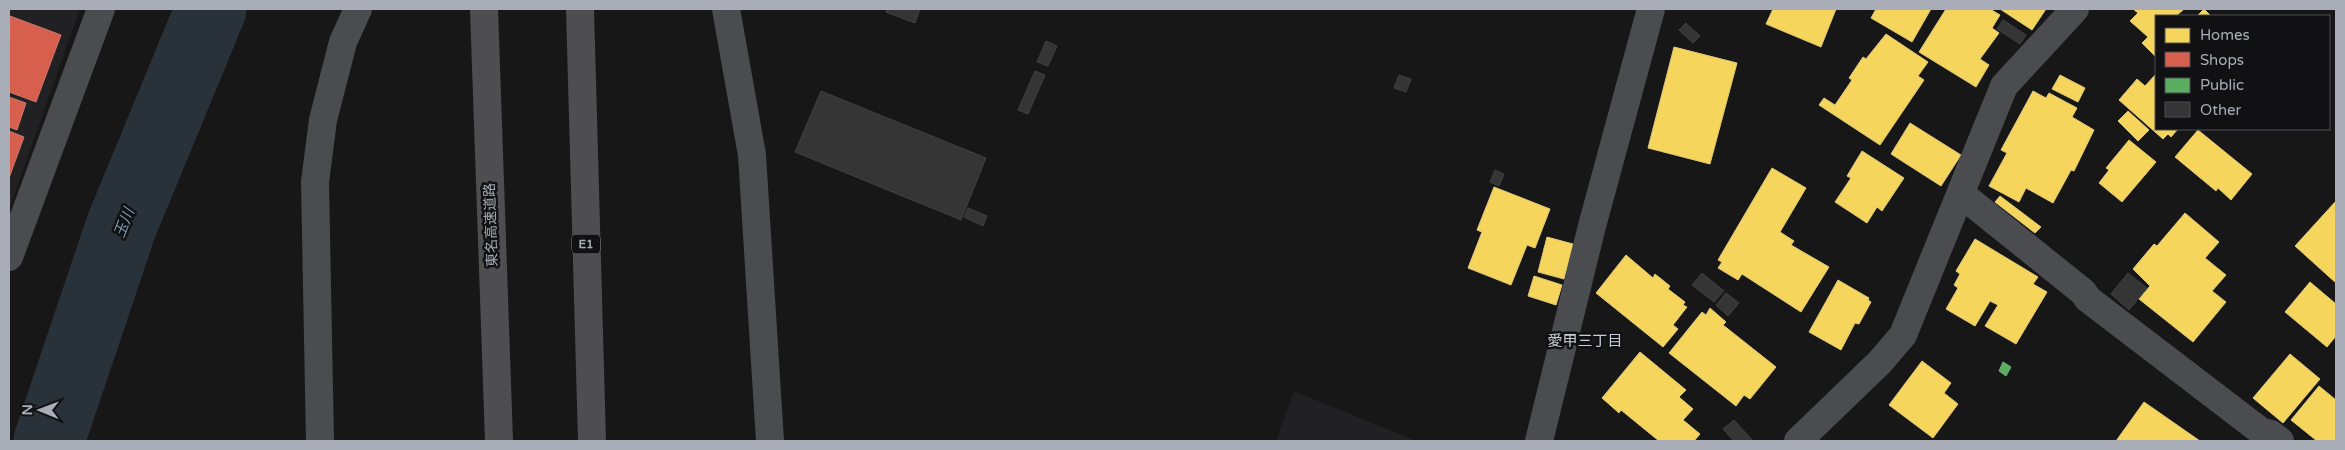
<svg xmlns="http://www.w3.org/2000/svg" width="2345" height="450" viewBox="0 0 2345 450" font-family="'Varela Round','Noto Sans JP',sans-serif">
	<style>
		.built { fill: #212123 }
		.homes { fill: #f6d55c; stroke: #dfc978 }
		.shops { fill: #d6604d; stroke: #c8776d }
		.public { fill: #5aae61; stroke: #71ae7b }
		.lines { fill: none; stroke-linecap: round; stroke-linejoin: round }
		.river { stroke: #2a3239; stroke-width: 71 }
		.building { fill: #353536; stroke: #3f4043 }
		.minor { stroke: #4b4c50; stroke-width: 28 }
		.highway { stroke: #4e4e51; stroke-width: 28 }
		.labels { text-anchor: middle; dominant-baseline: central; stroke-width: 5; stroke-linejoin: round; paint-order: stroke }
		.shield { fill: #111113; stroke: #7b7e86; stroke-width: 1 }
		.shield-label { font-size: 12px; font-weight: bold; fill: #a8adb8 }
		.street-label { font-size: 14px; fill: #a8adb8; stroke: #111113 }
		.water-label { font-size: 15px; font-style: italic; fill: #7f9bb3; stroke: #111113 }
		.neighbourhood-label { font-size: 15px; fill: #c9ccd4; stroke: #111113 }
	</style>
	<rect width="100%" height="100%" fill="#171717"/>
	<!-- built -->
	<path class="built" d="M9 9H80L9 210Z
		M1294 391 1416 441H1276Z"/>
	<!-- homes -->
	<path class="homes" d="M1773 9H1836L1821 47 1766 24Z
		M1876 9H1931L1912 42 1871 18Z
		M1946 9H1990L2000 15 1992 28 1999 33 1980 59 1989 65 1976 87 1919 52Z
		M2000 9H2046L2032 30Z
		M2133 9H2184L2176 16H2156V57L2142 43 2148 37 2130 21 2138 13Z
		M2204 9 2211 16H2197Z
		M1886 34 1928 62 1918 76 1924 80 1880 145 1819 105 1824 98 1835 105 1852 80 1849 78 1863 57 1866 59Z
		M1674 47 1737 63 1710 164 1648 148Z
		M2156 74V129H2178L2171 137 2168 134 2163 139 2119 100 2137 79 2145 86Z
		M2060 75 2085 88 2078 102 2052 89Z
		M2033 91 2046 98 2049 93 2077 108 2072 117 2094 130 2074 171 2071 170 2053 203 2026 188 2019 202 1989 186 2007 153 2001 150Z
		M2128 111 2149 130 2138 141 2118 121Z
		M1910 123 1961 155 1941 186 1891 154Z
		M2198 130 2252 174 2231 200 2218 188 2216 191 2175 157Z
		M2129 140 2156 162 2122 202 2099 183 2109 170 2106 168Z
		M1862 151 1904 178 1882 211 1877 207 1867 223 1835 202 1851 178 1847 176Z
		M1772 168 1806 188 1780 232 1794 241 1791 245 1829 267 1801 312 1742 274 1738 280 1718 268 1722 262 1718 260Z
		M1494 187 1550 209 1535 248 1527 245 1511 285 1468 268 1482 232 1477 230Z
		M2000 196 2041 227 2035 233 1995 202Z
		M2336 201V283L2295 246Z
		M2185 213 2219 242 2205 258 2226 275 2212 291 2226 302 2193 342 2139 299 2150 286 2133 269 2154 244 2157 246Z
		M1547 237 1573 244 1564 279 1538 272Z
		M1975 239 2038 277 2033 284 2047 292 2016 344 1985 326 1998 305 1990 301 1975 326 1946 309 1958 288 1954 285 1960 274 1956 271Z
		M1626 255 1653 278 1655 274 1670 286 1668 289 1685 302 1683 305 1687 307 1673 325 1678 329 1663 347 1596 293Z
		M1534 276 1562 285 1556 305 1528 296Z
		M1838 280 1869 298 1868 300 1871 302 1859 324 1855 323 1841 350 1809 332Z
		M2310 282 2336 304V336L2327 347 2285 312Z
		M1710 308 1726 322 1723 325 1776 367 1750 399 1744 395 1736 406 1669 353 1702 312 1706 315Z
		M1640 352 1686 390 1679 397 1693 409 1683 420 1700 434 1694 441H1659L1621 410 1619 413 1602 398Z
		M2290 354 2320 379 2283 423 2253 398Z
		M1922 361 1951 383 1944 393 1958 404 1933 438 1889 405Z
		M2319 386 2336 400V441H2317L2291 420Z
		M2144 402 2200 441H2116Z"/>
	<!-- shops -->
	<path class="shops" d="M10 16 61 35 36 102 9 92Z
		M9 97 26 103 17 130 9 127Z
		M9 131 24 137 9 178Z"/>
	<!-- public -->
	<path class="public" d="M2003 362 2011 367 2006 376 1999 371Z"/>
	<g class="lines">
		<!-- river -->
		<path class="river" d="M49 441 121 227 211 9"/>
	</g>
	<!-- building -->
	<path class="building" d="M887 9H920L915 23 886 12Z
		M2003 20 2026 35 2020 44 1997 29Z
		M1686 23 1700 36 1693 43 1679 30Z
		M1046 41 1057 46 1048 66 1037 62Z
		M1035 71 1045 75 1028 114 1018 110Z
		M1399 75 1411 79 1406 92 1394 88Z
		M821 91 986 158 961 220 795 152Z
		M1495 170 1504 174 1499 186 1490 182Z
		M968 208 987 216 983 226 964 217Z
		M1702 273 1724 291 1714 302 1692 285Z
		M2128 273 2147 288 2129 310 2111 294Z
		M1726 293 1739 303 1728 316 1716 305Z
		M1734 420 1753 441H1734L1723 429Z"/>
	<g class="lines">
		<!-- minor -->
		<path class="minor" d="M726 9 752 155 770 441
			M1961 194 2083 292 2088 299 2262 432 2271 434 2280 441
			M9 257 101 9
			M320 441 315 182 323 120 343 42 358 9
			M1539 441 1592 226 1651 9
			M1798 441 1880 362 1903 335 2004 86 2075 9"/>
		<!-- highway -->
		<path class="highway" d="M484 9 499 441
			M580 9 592 441"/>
	</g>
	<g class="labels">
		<!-- shield labels -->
		<rect class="shield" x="572" y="234.5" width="28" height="19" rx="4"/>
		<g class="shield-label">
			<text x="586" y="244">E1</text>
		</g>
		<!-- street labels -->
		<g class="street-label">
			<text transform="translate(491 225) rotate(-92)">東名高速道路</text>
		</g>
		<!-- water labels -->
		<g class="water-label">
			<text transform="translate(124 223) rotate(-69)">玉川</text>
		</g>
		<!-- neighbourhood labels -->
		<g class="neighbourhood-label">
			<text x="1585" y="341">愛甲三丁目</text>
		</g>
	</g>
	<!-- border -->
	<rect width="2345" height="450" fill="none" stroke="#a8adb8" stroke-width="20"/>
	<!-- legend -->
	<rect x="2155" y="15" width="175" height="115" fill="#111113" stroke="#4d4f55"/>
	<rect x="2165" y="28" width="25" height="15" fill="#f6d55c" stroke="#4d4f55"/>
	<text x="2200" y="40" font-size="15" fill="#a8adb8">Homes</text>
	<rect x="2165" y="52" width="25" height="15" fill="#d6604d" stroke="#4d4f55"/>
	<text x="2200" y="65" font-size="15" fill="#a8adb8">Shops</text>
	<rect x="2165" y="78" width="25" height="15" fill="#5aae61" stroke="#4d4f55"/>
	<text x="2200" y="90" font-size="15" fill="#a8adb8">Public</text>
	<rect x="2165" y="102" width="25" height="15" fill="#353536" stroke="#4d4f55"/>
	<text x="2200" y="115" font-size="15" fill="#a8adb8">Other</text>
	<!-- north arrow -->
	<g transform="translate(40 410) rotate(271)" stroke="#111113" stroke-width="4" paint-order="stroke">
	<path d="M0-4L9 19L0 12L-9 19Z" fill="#a8adb8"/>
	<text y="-8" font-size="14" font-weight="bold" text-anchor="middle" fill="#a8adb8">N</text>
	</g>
</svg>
